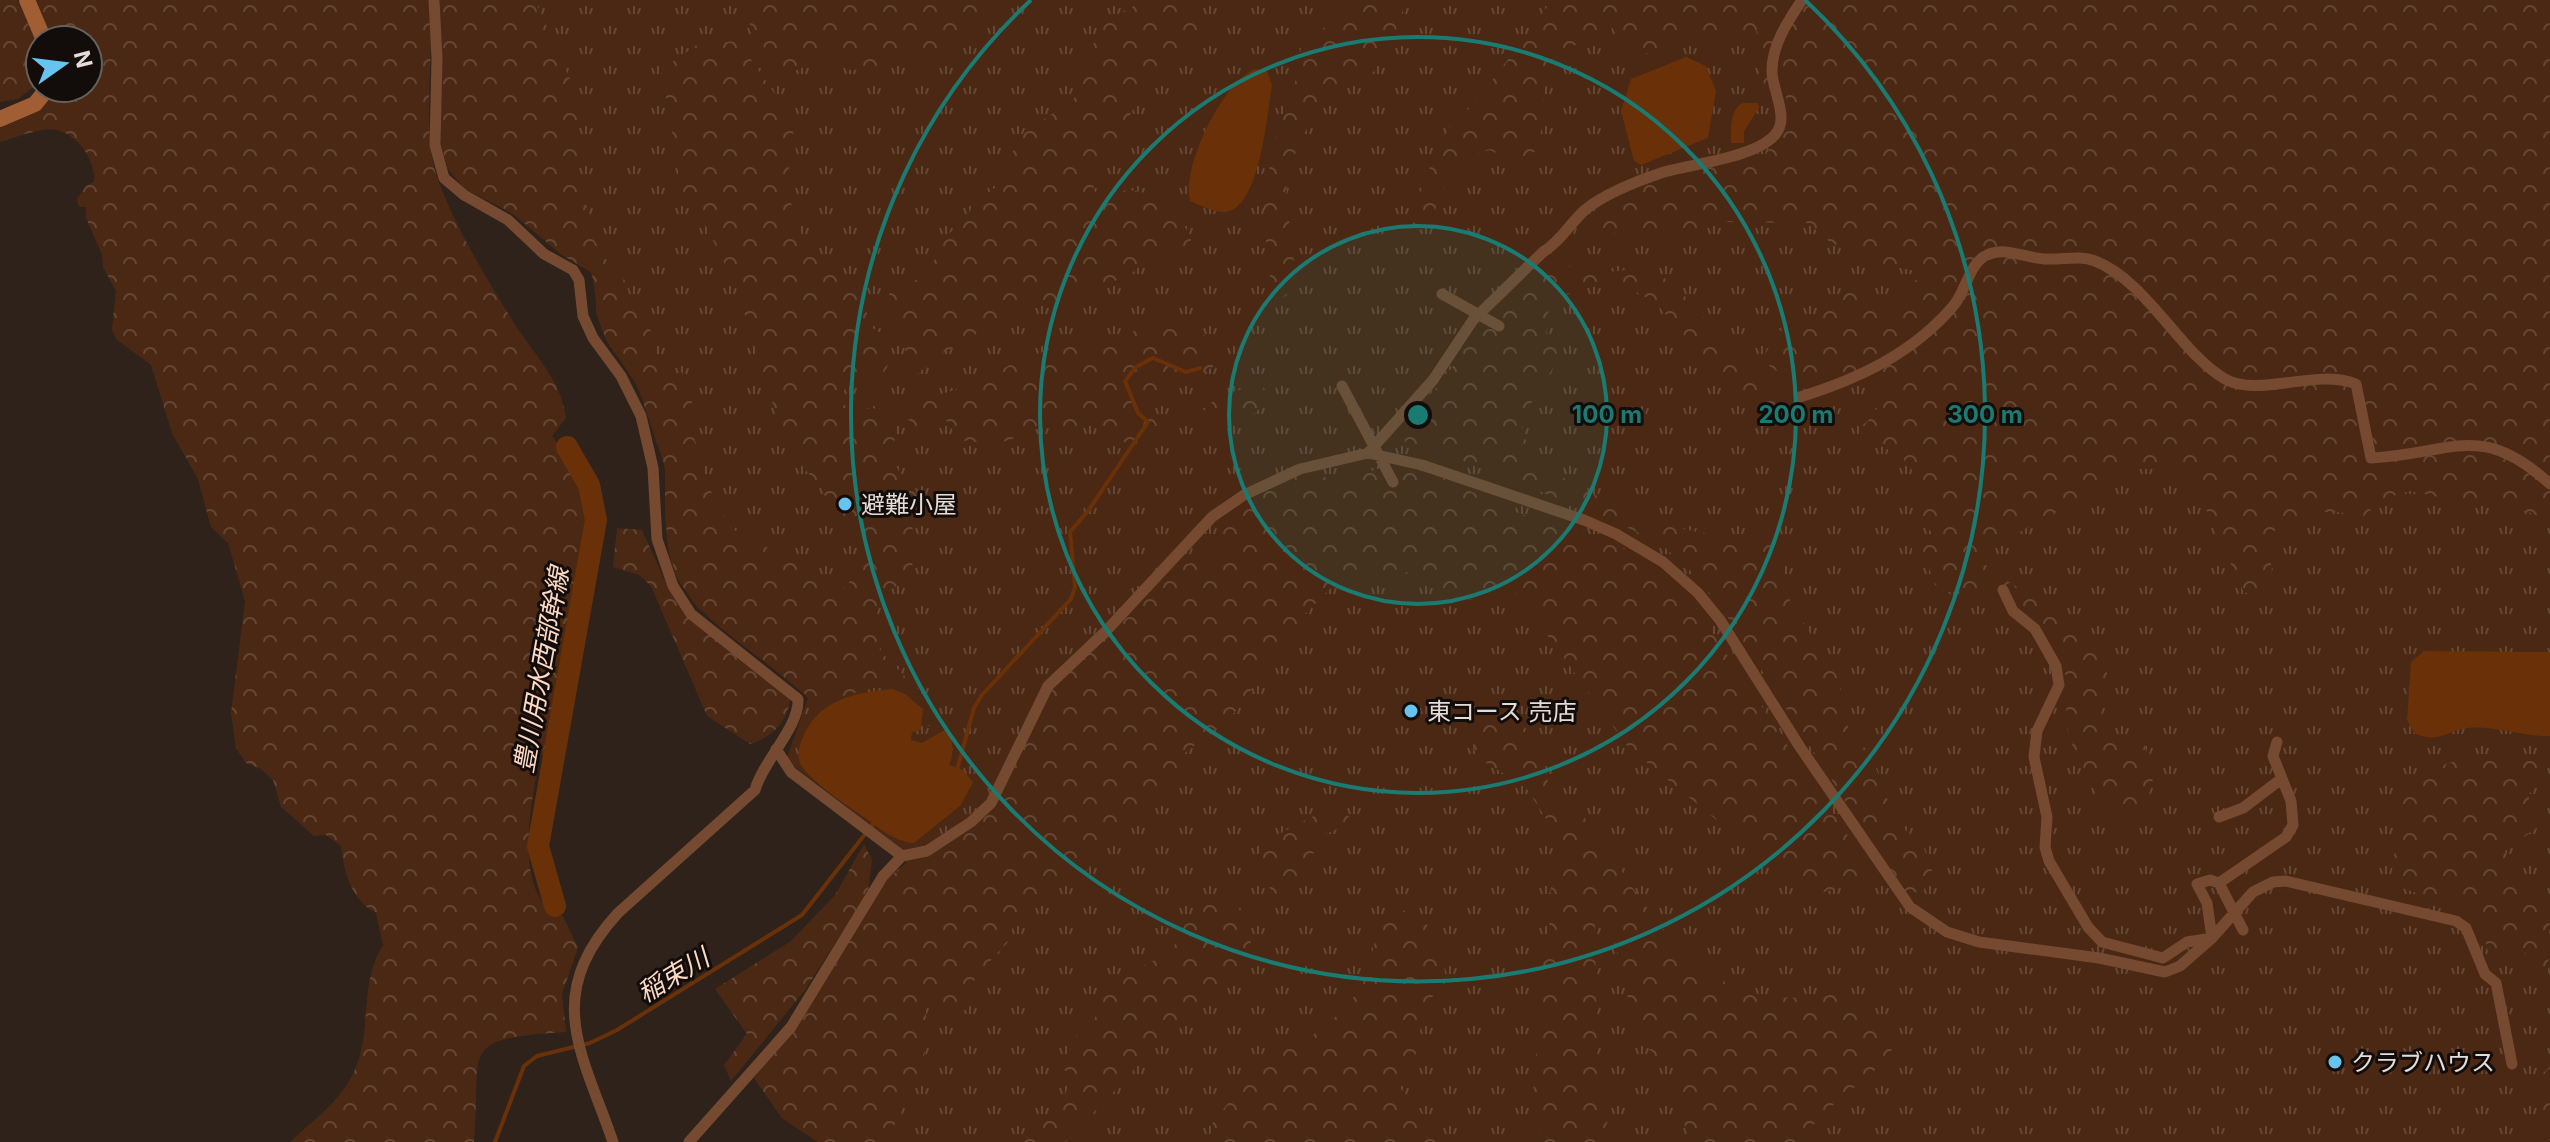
<svg xmlns="http://www.w3.org/2000/svg" width="2550" height="1142" viewBox="0 0 2550 1142" font-family="Inter,'Noto Sans JP',sans-serif">
	<style>
		.grass { fill: url(#grass-tufts) }
		.forest { fill: url(#forest-crowns) }
		.water { fill: #6a3108 }
		.lines { fill: none; stroke-linecap: round; stroke-linejoin: round }
		.stream { stroke: #6a3108; stroke-width: 4 }
		.river { stroke: #6a3108; stroke-width: 22 }
		.street { stroke: #754a31; stroke-width: 11 }
		.secondary { stroke: #a15d34; stroke-width: 16 }
		.ring { fill: none; stroke: #1a7b73; stroke-width: 4 }
		.poi-dot { fill: #67c4ef; stroke: #120d0a; stroke-width: 3 }
		.labels { text-anchor: middle; dominant-baseline: central; stroke-width: 6; stroke-linejoin: round; paint-order: stroke }
		.poi-label { font-size: 24px; fill: #e4dcd7; stroke: #120d0a; text-anchor: start }
		.water-label { font-size: 26px; font-style: italic; fill: #fdd8c4; stroke: #120d0a }
		.centre { fill: #1a7b73; stroke: #120d0a; stroke-width: 4 }
		.ring-label { font-size: 24px; text-anchor: middle; font-weight: bold; fill: #1a7b73; stroke: #120d0a; stroke-width: 6; stroke-linejoin: round; paint-order: stroke }
	</style>
	<defs>
		<pattern id="grass-tufts" width="24" height="20" patternUnits="userSpaceOnUse" patternTransform="scale(2)"><rect width="24" height="20" fill="#4b2813"/><path d="M3 7l-1-3M5 7V3M7 7l1-3M15 17l-1-3M17 17v-4M19 17l1-3" fill="none" stroke="#654735"/></pattern>
		<pattern id="forest-crowns" width="20" height="18" patternUnits="userSpaceOnUse" patternTransform="scale(2)"><rect width="20" height="18" fill="#4b2813"/><path d="M2 6a3 3 0 1 1 6 0M12 15a3 3 0 1 1 6 0" fill="none" stroke="#654735"/></pattern>
	</defs>
	<rect width="100%" height="100%" fill="#2e221b"/>
	<!-- grass -->
	<path class="grass" d="M440 0H1788L2550 471V1142H818L782 1118 754 1078 788 1034 888 878 906 863 898 846 786 760 808 698C768 658 712 632 681 584 660 551 668 506 665 470 662 444 643 394 629 372 622 360 611 350 605 337 595 316 597 294 591 272L562 255 512 213 464 188 448 169 441 144Z"/>
	<!-- forest -->
	<path class="forest" d="M0 0H18L40 50V82L18 99 0 102Z
		M30 0H430C435 51 421 131 437 177 455 227 486 278 514 323 534 355 561 379 566 418L552 436 581 476 591 512 550 757 540 755C533 795 509 899 563 916L578 948 562 994 566 1032C454 1039 483 1049 474 1142H290C313 1120 344 1099 356 1067 372 1028 359 983 383 945L376 913C351 900 344 872 341 846L326 835 314 836 281 807 273 780 261 769 246 763 236 748 231 713 245 601 228 543 211 527 198 479 172 433 151 365 116 339 112 329 116 291 103 267 102 255 86 218V207H79L77 199 86 186 94 182C97 158 71 124 43 130 29 132 14 138 0 142V127C26 119 38 110 53 88H88V40H48Z
		M440 0H535L579 100 577 164 594 240 608 262 621 270 630 296 652 333 658 369 663 379 681 372 691 383 694 437 705 476 715 501 732 529 801 565 810 579 828 589 844 588 854 577 861 541 857 526 828 504 822 489 799 462 782 433 736 287 700 214 684 199 678 174 679 147 673 138 661 70 698 44 738 41 791 117 796 152 786 175 795 223 821 266 865 299 869 326C892 337 899 355 881 376L848 386 840 395 844 405 857 409 890 408 896 431 892 455 898 470 917 495 911 540 913 575 881 596 876 610 880 651 931 703 935 724 928 726 921 699 889 684 816 703 697 607 678 580 670 556 665 518V467L638 387 606 339 596 313V289L591 272 562 255 512 213 464 188 448 169 441 144Z
		M757 0H1007L1001 12 989 17 956 43 923 56 897 57 872 69 847 70 842 62 831 57 791 72 779 68C771 52 759 44 749 28Z
		M1146 0H1199L1200 13 1210 27C1202 38 1194 37 1184 44 1160 61 1113 133 1115 161L1100 171 1093 189 1110 203 1125 190C1161 192 1178 207 1191 240L1184 253 1146 262 1126 277 1001 320 941 354 907 383C904 352 912 323 877 312L895 286 916 280 936 258 946 236 965 220 974 203 1006 180 1016 139 1080 94 1077 75 1092 55 1095 34 1114 16Z
		M1343 0H1406C1399 23 1388 54 1373 72 1365 81 1355 81 1346 86 1319 99 1302 136 1291 164 1275 207 1308 258 1286 296L1278 300 1268 270 1263 197 1279 126 1296 79 1302 42 1335 23Z
		M1552 0H2550V520L2499 502 2476 505 2410 491 2376 501 2367 516C2340 511 2286 505 2272 536 2267 549 2272 562 2272 575 2271 580 2267 588 2266 593L2251 595 2243 591 2199 493 2178 469H2133L2109 479 2024 530 1988 544 1978 558C2009 590 2105 628 2108 679 2109 693 2102 709 2098 722L2104 731 2144 744C2158 782 2157 790 2127 818L2105 811 2069 738 2066 716 2067 678 2040 625 1998 599 1971 591 1948 592 1935 585 1926 560 1912 551 1913 543 1939 542 1920 518 1913 471 1900 455 1861 437 1862 425C1874 419 1882 401 1883 389L1878 382 1839 374 1821 387 1802 389 1761 360 1780 331 1808 324 1855 283 1880 301 1901 303 1921 272 1875 263 1830 242 1808 223 1724 222 1660 239 1582 230 1583 220C1632 177 1703 169 1764 157 1780 135 1788 122 1786 95L1769 92C1756 73 1756 58 1759 36L1756 30 1699 38 1620 61 1617 35 1611 26C1582 34 1549 62 1544 93 1541 110 1547 170 1511 161 1503 159 1497 152 1489 150L1472 156 1461 173 1447 184 1438 198 1433 221 1423 230 1412 227 1423 183 1449 127 1477 101Z
		M1540 262 1607 272 1645 268 1658 274 1675 285 1740 359 1796 400 1777 415C1684 398 1680 233 1549 303L1546 338 1555 345 1559 358 1532 402 1519 414 1529 453C1541 460 1552 470 1564 478 1603 502 1709 549 1751 532L1772 547 1782 565 1790 601 1838 678 1847 725 1872 757 1895 820 1924 848 1932 871 1923 892 1904 893 1725 613 1697 577 1660 543 1605 517 1461 460 1423 453 1405 442 1403 434 1407 426 1456 362 1465 340Z
		M1163 319 1180 324 1186 333C1211 332 1219 343 1213 367 1183 385 1172 374 1147 405L1158 427 1160 444 1144 452 1089 425 1026 430 1011 440 992 444 959 440 946 420 929 415 918 430 908 419 915 403 981 381 1017 361 1063 345 1125 337 1146 323Z
		M1263 386 1270 400 1251 416 1201 419C1206 395 1242 388 1263 386Z
		M1390 465 1435 474 1509 510 1607 541 1653 562 1684 590 1876 878 1809 896 1628 747 1514 589C1473 608 1447 602 1419 567L1396 577 1343 576 1305 614 1235 712 1185 753 1178 774 1147 802 1080 878 1040 894 1018 910 1008 942 975 977 969 1007 955 1017H940L934 1003 926 1008V1046L920 1074 886 1142H818L782 1118 754 1078 788 1034 888 878 969 821 986 802 1056 680 1163 569 1220 557 1218 514 1238 500 1303 472 1340 481Z
		M617 528 642 530 669 590 688 618 790 698C789 720 771 739 750 744L707 716 651 586 639 575 613 567Z
		M1493 712C1541 727 1543 749 1550 795 1561 803 1575 810 1586 819 1601 833 1612 857 1624 875 1681 958 1725 1013 1836 994L1863 1012 1893 1048 1881 1065 1820 1116 1801 1142H1689L1680 1108 1678 1067 1661 1064 1635 1031 1619 957 1604 912 1595 919 1597 1067 1608 1119 1603 1142H1544L1532 1109 1539 1014 1537 973 1549 934 1552 861 1567 851 1525 786 1476 757 1472 740Z
		M2507 751H2520L2539 766 2537 785 2528 795 2539 826 2505 851C2512 879 2524 898 2550 910L2548 972C2512 941 2530 954 2488 952L2482 924 2474 912 2390 884C2395 860 2395 834 2400 811 2412 762 2467 758 2507 751Z
		M1340 804 1349 817 1344 825 1321 837 1299 884 1273 895 1266 880 1260 846C1264 841 1334 805 1340 804Z
		M864 844 872 860 868 892 805 990 731 1081 724 1065 747 1034 715 989 791 941 835 895Z
		M1222 897 1234 900 1245 920 1244 924 1252 932 1247 975 1241 979 1205 987 1193 1019 1163 1040 1152 1037 1131 1074 1065 1142H1014L1027 1136 1026 1126C1033 1122 1038 1124 1046 1121 1060 1113 1069 1089 1070 1073L1064 1070 1062 1060 1077 1041 1076 1033 1095 1018C1102 989 1126 974 1151 962 1161 957 1165 948 1176 944L1174 935 1199 905Z
		M1392 908C1432 913 1449 949 1444 987L1425 1003 1416 1053 1400 1087C1413 1108 1432 1120 1444 1142H1210L1211 1125 1229 1102V1091L1248 1067 1314 1034 1350 1005 1370 962 1380 920Z
		M2550 1067V1141C2538 1122 2527 1082 2550 1067Z"/>
	<!-- water -->
	<path class="water" d="M1686 57 1706 66 1716 91 1708 138 1641 165 1634 161 1621 111 1631 79Z
		M1255 69 1267 71 1272 85C1267 113 1261 206 1226 212 1215 213 1200 205 1190 201 1182 166 1222 83 1255 69Z
		M1743 103H1758L1759 108 1744 131V143H1731C1731 129 1729 110 1743 103Z
		M2424 651 2550 652V736C2521 737 2490 723 2462 729 2442 734 2435 743 2414 733L2407 720 2411 662Z
		M892 689 905 694 923 709 921 730 912 732 911 740 922 743 946 729C954 737 954 755 949 765L963 770 973 782 961 805 914 843C893 842 878 826 861 815 842 802 817 786 803 768 796 758 798 750 802 739 818 700 852 693 892 689Z"/>
	<g class="lines">
		<!-- stream -->
		<path class="stream" d="M957 770 974 708 982 695 1071 599 1075 587 1070 532 1088 511 1148 422 1138 413 1125 381 1136 367 1153 358 1186 372 1200 368
			M495 1142 524 1066 537 1056 590 1043 617 1030 802 915 873 824"/>
		<!-- river -->
		<path class="river" d="M555 906 538 846 596 520 589 485 567 447"/>
		<!-- street -->
		<path class="street" d="M434 0 437 58 435 145 444 178 464 195 508 220 544 254 573 270 579 280 583 316 593 338 621 376 641 416 653 468 657 539 673 586 691 614 798 699C800 726 763 761 755 790L618 913C542 996 582 1052 613 1142
			M1442 294 1499 326
			M1342 386 1393 482
			M1800 397C1858 379 1914 353 1954 305 1966 291 1969 263 1987 255 2006 246 2027 259 2047 259 2063 260 2079 255 2095 261 2147 281 2181 354 2225 379 2259 398 2315 368 2356 384L2371 458C2452 454 2480 420 2550 484
			M1368 453 1433 380 1473 320 1543 252C1561 241 1570 223 1586 209 1605 194 1640 180 1664 172 1691 164 1761 157 1777 132 1788 117 1773 90 1772 73 1771 46 1788 21 1802 0
			M2003 590 2013 611 2035 629 2056 666 2059 685 2037 731 2034 757 2047 817 2045 847 2049 861 2088 927 2102 942 2163 958 2187 942 2212 938 2207 903 2197 884 2210 880 2219 883 2286 837 2293 825 2291 801 2273 756 2277 742
			M776 749 791 772 902 856 927 851 971 822 991 803 1048 686 1106 631 1212 517 1244 495 1300 469 1368 453 1422 465 1584 520 1616 534 1663 562 1698 593 1720 620 1800 747 1910 907 1947 932 1979 942 2099 958 2165 972 2180 966 2212 938 2253 892 2273 882 2286 881 2456 921 2466 928 2485 974 2496 983 2512 1064
			M2219 817 2243 808 2280 780
			M2219 883 2243 930
			M689 1142 791 1027 883 876 902 856"/>
		<!-- secondary -->
		<path class="secondary" d="M27 0 44 40
			M0 119 35 104 48 88"/>
	</g>
	<!-- distance rings -->
	<circle cx="1418" cy="415" r="189" fill="#1a7b73" fill-opacity=".12"/>
	<g class="ring">
		<circle cx="1418" cy="415" r="189"/>
		<circle cx="1418" cy="415" r="378"/>
		<path d="M1805 0A567 567 0 1 1 1031 0"/>
	</g>
	<!-- markers -->
	<g class="poi-dot">
		<circle cx="845" cy="504" r="8"/>
		<circle cx="1411" cy="711" r="8"/>
		<circle cx="2335" cy="1062" r="8"/>
	</g>
	<g class="labels">
		<!-- poi labels -->
		<g class="poi-label">
			<text x="861" y="504">避難小屋</text>
			<text x="1427" y="711">東コース 売店</text>
			<text x="2351" y="1062">クラブハウス</text>
		</g>
		<!-- water labels -->
		<g class="water-label">
			<text transform="translate(541 670) rotate(-80)">豊川用水西部幹線</text>
			<text transform="translate(673 975) rotate(-31)">稲束川</text>
		</g>
	</g>
	<circle cx="1418" cy="415" r="12" class="centre"/>
	<g class="ring-label">
		<text x="1607" y="423">100 m</text>
		<text x="1796" y="423">200 m</text>
		<text x="1985" y="423">300 m</text>
	</g>
	<!-- north arrow -->
	<g transform="translate(64 64) rotate(76)"><circle r="38" fill="#120d0a" stroke="#66605c" stroke-width="2"/>
	<path d="M0-6L14 30L0 20L-14 30Z" fill="#67c4ef"/>
	<text y="-12" font-size="22" font-weight="bold" text-anchor="middle" fill="#e4dcd7">N</text>
	</g>
</svg>
